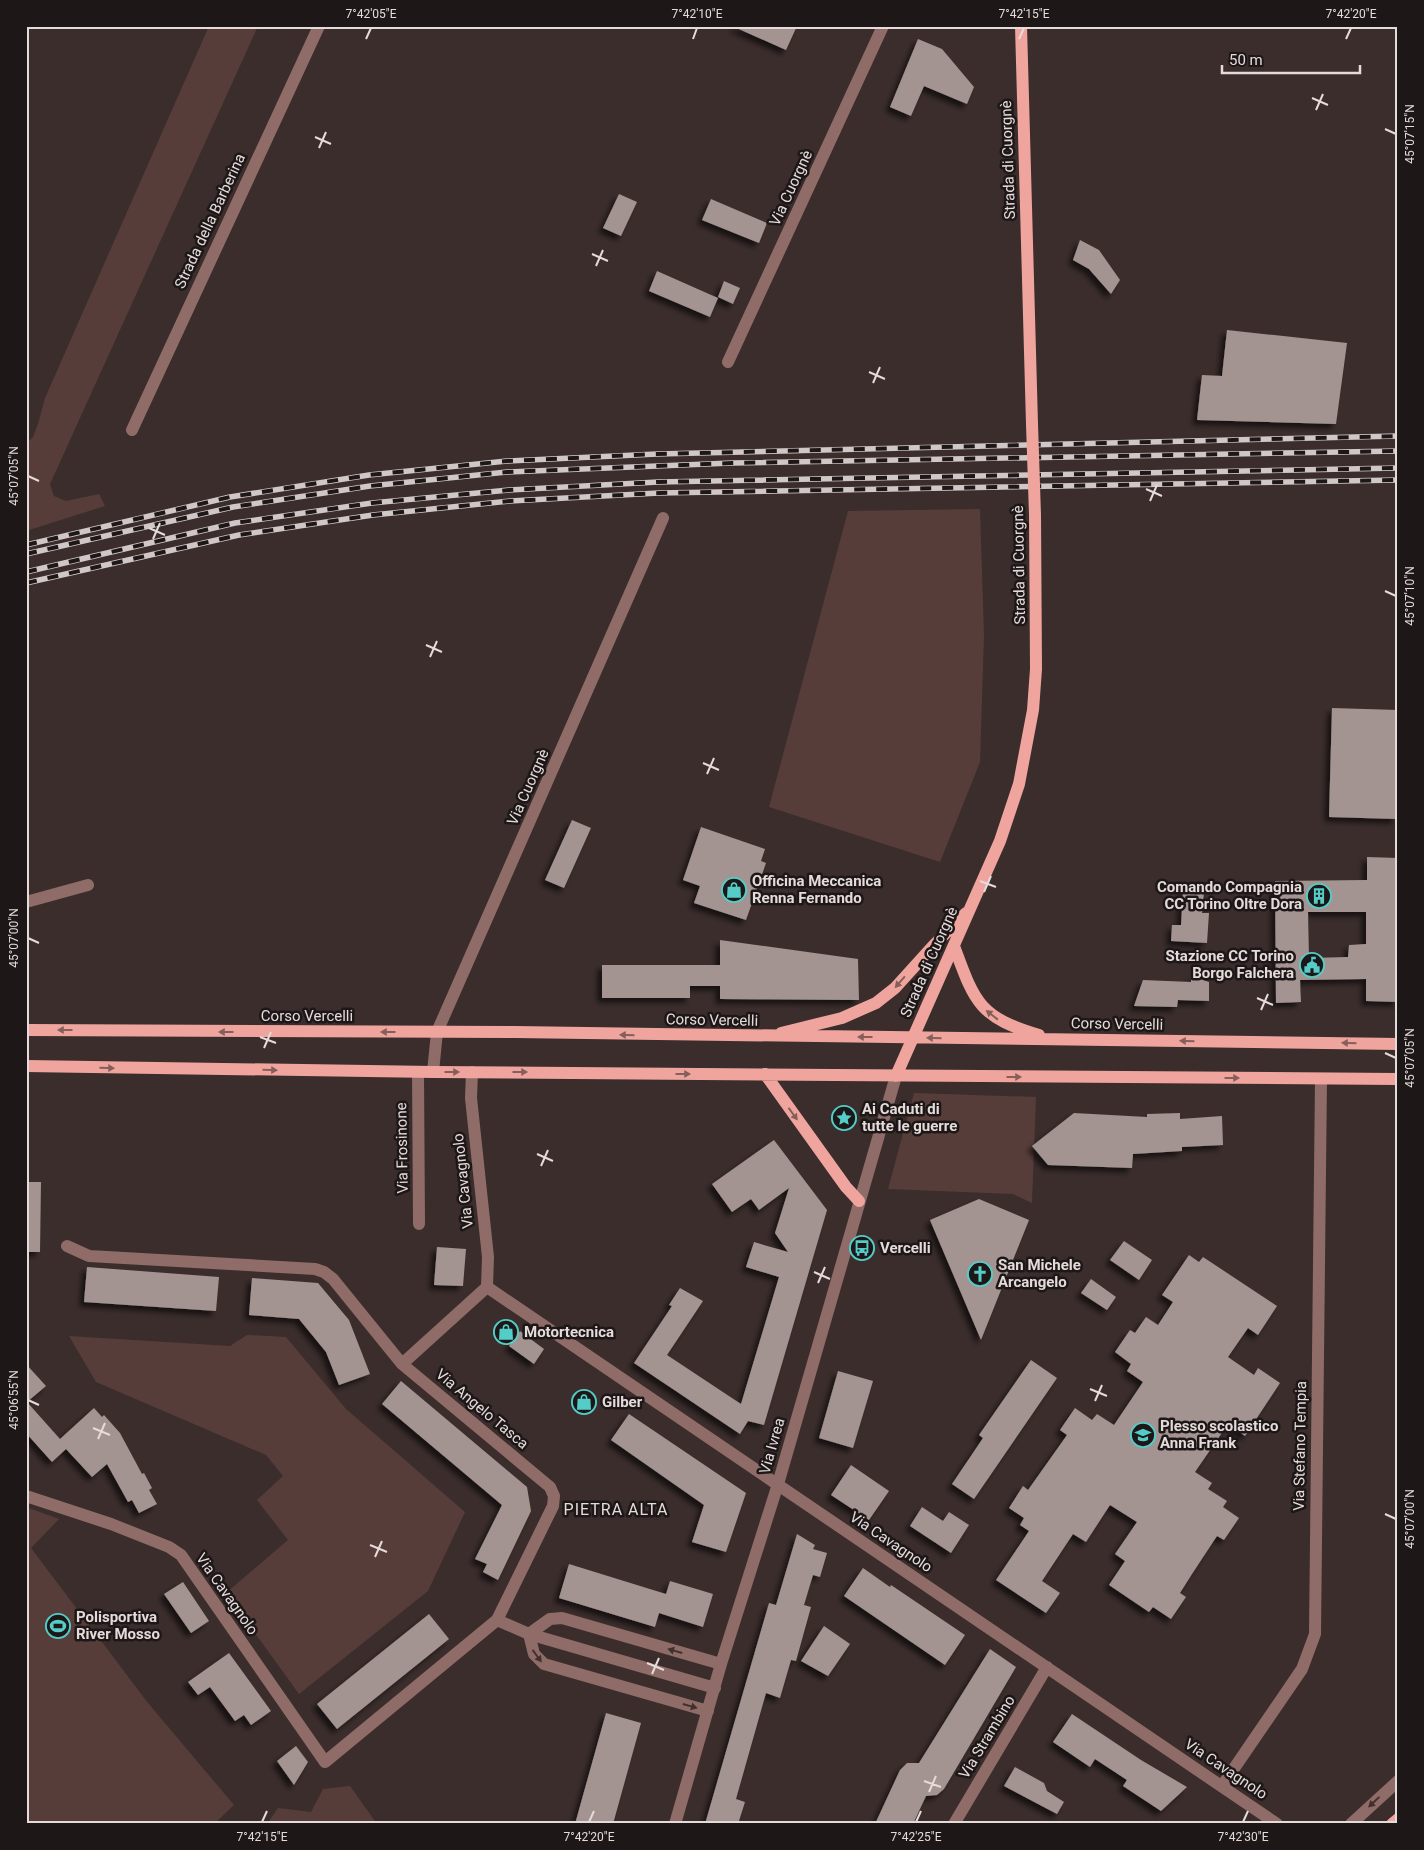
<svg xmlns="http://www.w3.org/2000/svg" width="1424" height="1850" viewBox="0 0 1424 1850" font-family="Roboto,sans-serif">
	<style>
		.green { fill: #573d3a }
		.building { fill: #a39492; fill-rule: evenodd; filter: url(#shadow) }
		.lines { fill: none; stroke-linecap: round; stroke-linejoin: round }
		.minor { stroke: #906c68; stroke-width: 12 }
		.major { stroke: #efa59e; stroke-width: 12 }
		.rail-casing { stroke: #d0c7c6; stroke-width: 5.5 }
		.rail { stroke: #1d1717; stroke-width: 4; stroke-dasharray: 11; stroke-linecap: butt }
		.major-bridge { stroke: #efa59e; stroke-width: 12 }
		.oneway { fill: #865e5a }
		.oneway2 { fill: #40312f }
		.ticks { fill: none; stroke: #e4dbda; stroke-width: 2 }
		.labels { text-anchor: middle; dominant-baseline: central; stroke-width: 5; stroke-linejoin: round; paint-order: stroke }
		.street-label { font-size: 15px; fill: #e4dbda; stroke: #1d1717 }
		.poi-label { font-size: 15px; font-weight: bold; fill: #e4dbda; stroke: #1d1717; text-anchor: start }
		.neighbourhood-label { font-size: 16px; letter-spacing: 1px; fill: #e4dbda; stroke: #1d1717 }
		.neatline { fill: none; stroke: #e4dbda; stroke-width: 2 }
		.ticks-label { font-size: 12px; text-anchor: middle; fill: #e4dbda }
	</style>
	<defs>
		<filter id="shadow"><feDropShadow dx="-4.5" dy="4.5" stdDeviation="2.5" flood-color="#0009"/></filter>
	</defs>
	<rect width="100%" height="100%" fill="#3a2d2c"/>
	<!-- green -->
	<path class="green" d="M209 26H258L50 484 54 496 66 501 99 494 105 506 26 531V444L33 437 38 424 45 398Z
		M980 509 984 635 980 762 940 862 769 807 848 511Z
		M914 1093 1036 1097 1032 1203 1013 1194 888 1189Z
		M247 1335 286 1337 346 1409 465 1512 428 1591 299 1694 226 1593 288 1540 257 1500 283 1476 266 1455 96 1382 69 1336 230 1346Z
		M26 1507 59 1519 31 1548 148 1703 234 1805 214 1824H26Z
		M350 1786 377 1824H267L278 1808 311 1812 323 1789Z"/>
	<!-- building -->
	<path class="building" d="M732 26H797L786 50Z
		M918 39 942 49 974 87 967 104 924 86 911 116 890 107Z
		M619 194 637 202 621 236 603 228Z
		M711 199 767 223 759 243 702 220Z
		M1080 240 1099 250 1120 280 1111 294 1089 269 1073 260Z
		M657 271 718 298 710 317 649 291Z
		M724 281 740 288 733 304 718 297Z
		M1227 330 1347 343 1336 424 1197 420 1202 375 1222 376Z
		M1332 708 1398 710 1396 819 1329 817Z
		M572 820 591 828 564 888 545 880Z
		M701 827 765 849 761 861 766 863 746 920 694 903 700 886 683 880Z
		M1367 857 1398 858V1002L1366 1001V979L1300 980 1301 1002 1276 1003 1275 881 1367 880ZM1308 912H1366V944L1349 945 1348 957 1309 958Z
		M1183 891 1204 892 1202 913H1209L1207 943 1171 941 1172 925H1181Z
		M720 940 858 959 859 1000 720 999V986H690V998H602V965H720Z
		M1191 976 1209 982V1001L1178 1000 1177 1007 1134 1006 1143 980 1191 982Z
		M1074 1113 1147 1117V1114L1180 1113V1119L1222 1116 1223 1145 1182 1147V1151L1133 1154 1132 1168 1048 1165 1032 1146Z
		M774 1140 827 1210 764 1425 748 1421 740 1434 634 1363 672 1306 669 1305 680 1288 703 1301 667 1355 741 1404 779 1277 746 1267 754 1242 788 1252 775 1233 789 1188 759 1210 751 1199 732 1212 712 1184Z
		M26 1182H41L40 1252H26Z
		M979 1199 1029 1220 981 1340 930 1220Z
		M1124 1241 1152 1260 1139 1280 1110 1260Z
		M437 1247 466 1249 463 1286 434 1285Z
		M1189 1255 1199 1262 1203 1257 1277 1306 1258 1335 1248 1328 1228 1357 1254 1375 1258 1368 1280 1383 1245 1436 1228 1424 1195 1472 1212 1483 1208 1489 1227 1501 1223 1507 1239 1518 1224 1540 1217 1536 1192 1574 1180 1593 1186 1597 1171 1619 1153 1607 1149 1612 1109 1585 1125 1561 1115 1554 1137 1522 1110 1505 1086 1542 1073 1534 1042 1581 1060 1593 1046 1613 996 1580 1029 1531 1020 1525 1024 1518 1009 1508 1023 1486 1028 1490 1067 1435 1060 1430 1075 1408 1092 1420 1097 1414 1114 1425 1143 1382 1127 1371 1131 1364 1115 1352 1130 1330 1135 1333 1146 1317 1158 1325 1173 1302 1162 1295Z
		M87 1267 219 1277 216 1311 84 1302Z
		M252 1278 318 1283 349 1320 370 1374 339 1385 326 1352 299 1319 249 1315Z
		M1091 1279 1116 1297 1107 1310 1081 1293Z
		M520 1331 544 1349 534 1364 509 1346Z
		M1031 1360 1057 1378 974 1499 952 1484 983 1438 979 1435Z
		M26 1364 46 1386 27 1402 60 1439 94 1408 102 1417 104 1415 120 1433 142 1474 144 1473 152 1488 149 1490 157 1504 139 1513 132 1500 128 1502 107 1464 92 1477 66 1449 52 1462 26 1433Z
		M838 1371 873 1381 853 1448 819 1438Z
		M401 1381 527 1487 531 1511 498 1580 483 1572 487 1564 475 1559 502 1505 382 1404Z
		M629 1414 746 1493 726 1552 692 1542 704 1505 611 1440Z
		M851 1465 889 1491 869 1520 831 1495Z
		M922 1507 943 1521 949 1512 969 1525 951 1553 910 1526Z
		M797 1534 815 1545 813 1549 827 1553 820 1577 813 1575 804 1605 811 1607 796 1661 791 1660 780 1698 766 1693 736 1799 745 1802 738 1824H705L769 1603 776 1605Z
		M569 1564 666 1594 670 1581 713 1594 703 1627 659 1613 655 1627 559 1598Z
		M863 1568 890 1587 891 1585 965 1635 945 1665 844 1596Z
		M183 1582 209 1621 191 1633 164 1594Z
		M429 1614 449 1639 337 1729 317 1704Z
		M824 1626 850 1644 828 1676 801 1661Z
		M990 1649 1016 1667 944 1789 937 1795 926 1796 913 1824H875L900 1770 907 1763H919Z
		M229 1653 271 1711 251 1725 244 1715 235 1721 210 1687 198 1695 188 1682Z
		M606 1713 641 1723 613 1824H575Z
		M1072 1714 1141 1760 1187 1787 1161 1811 1123 1786 1127 1780 1095 1759 1090 1767 1053 1742Z
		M296 1746 308 1762 294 1785 277 1761Z
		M1015 1767 1044 1783 1047 1791 1064 1802 1057 1814 1004 1786Z"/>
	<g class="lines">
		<!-- minor -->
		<path class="minor" d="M728 362 883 26
			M132 430 319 26
			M26 902 88 885
			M418 1072 419 1224
			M433 1072 437 1032 663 518
			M472 1072 471 1098 488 1257 487 1287 1277 1824
			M402 1364 487 1287
			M26 1496 111 1524 169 1547 181 1555 325 1762 497 1620 553 1506 554 1496 550 1487 402 1364 333 1279 324 1272 315 1269 89 1256 67 1246
			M497 1620 529 1634 715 1688
			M708 1711 544 1664 534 1654 529 1634 550 1619 562 1618 721 1664
			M1222 1786 1302 1669 1315 1634 1321 1079
			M675 1824 721 1664 778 1484 896 1076
			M954 1824 1047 1667
			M1351 1824 1398 1781"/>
		<!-- major -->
		<path class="major" d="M1021 26 1032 424
			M954 946C975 1003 979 1017 1039 1035
			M26 1030 515 1032 1398 1044
			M781 1033 842 1018 876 1003 895 988 933 946 966 913
			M26 1066 433 1072 1398 1079
			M765 1074 846 1187 859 1201
			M896 1076 1000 841 1019 784 1033 710 1036 669 1035 515
			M1392 1824 1398 1819"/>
		<defs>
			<path id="rail" d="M26 545 230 497 369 475 507 461 657 454 1398 436
				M26 554 233 507 370 486 507 472 732 463 1398 451
				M26 572 235 523 372 503 509 490 658 482 1398 468
				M26 583 239 535 373 515 510 501 659 493 1398 480"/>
		</defs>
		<!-- rail casing -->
		<use href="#rail" class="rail-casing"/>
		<!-- rail -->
		<use href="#rail" class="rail"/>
		<!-- major-bridge -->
		<path class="major-bridge" d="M1032 424 1035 515"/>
	</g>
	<!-- one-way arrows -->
	<defs><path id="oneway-solid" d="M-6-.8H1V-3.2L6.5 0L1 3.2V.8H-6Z" transform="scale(1.25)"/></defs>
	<g class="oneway">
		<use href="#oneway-solid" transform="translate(900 982) rotate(131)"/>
		<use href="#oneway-solid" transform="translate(992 1015) rotate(-142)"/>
		<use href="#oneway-solid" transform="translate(65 1030) rotate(-180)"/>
		<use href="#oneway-solid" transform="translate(226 1032) rotate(-180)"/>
		<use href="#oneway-solid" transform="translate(388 1032) rotate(-180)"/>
		<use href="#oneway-solid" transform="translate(627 1035) rotate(-179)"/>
		<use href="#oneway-solid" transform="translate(865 1037) rotate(180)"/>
		<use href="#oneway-solid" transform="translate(934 1038) rotate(-179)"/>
		<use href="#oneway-solid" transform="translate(1187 1041) rotate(-179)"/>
		<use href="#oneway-solid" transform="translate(1349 1043) rotate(-179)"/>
		<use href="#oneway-solid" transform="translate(107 1068) rotate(1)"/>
		<use href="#oneway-solid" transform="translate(270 1070) rotate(1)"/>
		<use href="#oneway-solid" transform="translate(452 1072)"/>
		<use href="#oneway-solid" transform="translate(520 1072)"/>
		<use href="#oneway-solid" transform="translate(683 1074)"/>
		<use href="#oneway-solid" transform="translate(1014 1077)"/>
		<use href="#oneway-solid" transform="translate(1232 1078)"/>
		<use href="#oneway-solid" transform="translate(793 1114) rotate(54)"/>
	</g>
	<g class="oneway2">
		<use href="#oneway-solid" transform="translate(675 1651) rotate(-164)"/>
		<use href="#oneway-solid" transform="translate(537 1656) rotate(54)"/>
		<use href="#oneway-solid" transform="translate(690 1706) rotate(16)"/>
		<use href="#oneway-solid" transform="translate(1374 1802) rotate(137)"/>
	</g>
	<!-- ticks -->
	<path class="ticks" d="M366 39 371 28M693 39 697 28M1019 39 1024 28M1346 39 1351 28M1312 98 1328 105M1316 110 1323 94M1385 129 1396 134M315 137 331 144M319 148 326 132M592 254 608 261M596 266 603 250M869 372 885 379M873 383 880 367M28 476 39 481M1146 489 1162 496M1150 501 1157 485M149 528 165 535M153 539 160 523M1385 591 1396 596M426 645 442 652M430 657 437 641M703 763 719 770M707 774 714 758M980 881 996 887M984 892 991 876M28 938 39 943M1257 998 1273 1005M1261 1010 1268 994M260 1037 276 1043M264 1048 271 1032M1385 1053 1396 1058M537 1154 553 1161M541 1166 548 1150M814 1272 830 1279M818 1283 825 1267M1090 1389 1107 1396M28 1400 39 1405M1095 1401 1102 1385M93 1428 110 1435M98 1439 105 1423M1385 1514 1396 1519M370 1545 387 1552M375 1557 382 1541M647 1663 664 1670M652 1674 659 1658M924 1781 941 1787M929 1792 936 1776M262 1822 267 1811M589 1822 594 1811M916 1822 921 1811M1243 1822 1248 1811"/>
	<!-- icons -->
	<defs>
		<symbol id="shop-ring" viewBox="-11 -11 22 22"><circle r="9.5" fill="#1d1717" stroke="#54cdc8" stroke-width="1.5"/><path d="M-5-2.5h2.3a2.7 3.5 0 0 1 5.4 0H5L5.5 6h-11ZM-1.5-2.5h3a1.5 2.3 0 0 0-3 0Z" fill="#54cdc8"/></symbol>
		<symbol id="building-ring" viewBox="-11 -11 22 22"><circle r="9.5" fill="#1d1717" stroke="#54cdc8" stroke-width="1.5"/><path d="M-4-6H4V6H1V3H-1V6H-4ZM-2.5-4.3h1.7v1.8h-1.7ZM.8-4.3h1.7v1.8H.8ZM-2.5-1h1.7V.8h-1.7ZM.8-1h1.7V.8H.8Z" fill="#54cdc8"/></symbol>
		<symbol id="civic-ring" viewBox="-11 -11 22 22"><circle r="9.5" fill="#1d1717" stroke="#54cdc8" stroke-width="1.5"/><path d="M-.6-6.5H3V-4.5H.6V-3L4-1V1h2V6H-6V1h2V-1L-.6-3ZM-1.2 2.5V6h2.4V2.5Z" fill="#54cdc8"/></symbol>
		<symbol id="sight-ring" viewBox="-11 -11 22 22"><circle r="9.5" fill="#1d1717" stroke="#54cdc8" stroke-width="1.5"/><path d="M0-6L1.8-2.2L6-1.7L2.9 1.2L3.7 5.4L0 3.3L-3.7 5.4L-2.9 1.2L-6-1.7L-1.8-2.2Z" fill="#54cdc8"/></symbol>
		<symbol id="bus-ring" viewBox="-11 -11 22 22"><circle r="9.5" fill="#1d1717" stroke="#54cdc8" stroke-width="1.5"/><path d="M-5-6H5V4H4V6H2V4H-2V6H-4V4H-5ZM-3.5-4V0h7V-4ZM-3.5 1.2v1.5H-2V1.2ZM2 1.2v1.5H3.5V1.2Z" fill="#54cdc8"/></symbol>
		<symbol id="church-ring" viewBox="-11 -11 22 22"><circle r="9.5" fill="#1d1717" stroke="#54cdc8" stroke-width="1.5"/><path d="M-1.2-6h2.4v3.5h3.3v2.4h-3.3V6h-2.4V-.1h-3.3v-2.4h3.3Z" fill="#54cdc8"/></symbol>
		<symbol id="school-ring" viewBox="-11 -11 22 22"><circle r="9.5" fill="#1d1717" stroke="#54cdc8" stroke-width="1.5"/><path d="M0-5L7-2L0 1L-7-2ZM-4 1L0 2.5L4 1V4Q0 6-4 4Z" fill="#54cdc8"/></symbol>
		<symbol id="stadium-ring" viewBox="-11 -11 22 22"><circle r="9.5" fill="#1d1717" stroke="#54cdc8" stroke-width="1.5"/><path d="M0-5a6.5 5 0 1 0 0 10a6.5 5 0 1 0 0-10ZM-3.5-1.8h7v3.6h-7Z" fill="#54cdc8"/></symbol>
	</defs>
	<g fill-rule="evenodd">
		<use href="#shop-ring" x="720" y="876" width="28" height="28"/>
		<use href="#building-ring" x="1305" y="882" width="28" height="28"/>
		<use href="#civic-ring" x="1298" y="951" width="28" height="28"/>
		<use href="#sight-ring" x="830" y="1104" width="28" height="28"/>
		<use href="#bus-ring" x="848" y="1234" width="28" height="28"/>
		<use href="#church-ring" x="966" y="1260" width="28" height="28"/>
		<use href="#shop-ring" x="492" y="1318" width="28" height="28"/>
		<use href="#shop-ring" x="570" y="1388" width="28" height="28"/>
		<use href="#school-ring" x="1129" y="1421" width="28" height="28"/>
		<use href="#stadium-ring" x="44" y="1612" width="28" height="28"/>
	</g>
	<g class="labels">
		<!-- street labels -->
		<g class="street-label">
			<text transform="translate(1008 160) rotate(-92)">Strada di Cuorgnè</text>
			<text transform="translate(791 188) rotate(-65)">Via Cuorgnè</text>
			<text transform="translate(210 221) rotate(-65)">Strada della Barberina</text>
			<text transform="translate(1019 565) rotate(-91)">Strada di Cuorgnè</text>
			<text transform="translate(528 787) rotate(-66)">Via Cuorgnè</text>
			<text transform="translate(929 962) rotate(-66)">Strada di Cuorgnè</text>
			<text x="307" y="1016">Corso Vercelli</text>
			<text transform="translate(712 1020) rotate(1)">Corso Vercelli</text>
			<text transform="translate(1117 1024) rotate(1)">Corso Vercelli</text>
			<text transform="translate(402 1148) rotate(-91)">Via Frosinone</text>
			<text transform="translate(463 1181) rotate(-96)">Via Cavagnolo</text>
			<text transform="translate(482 1409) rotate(40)">Via Angelo Tasca</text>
			<text transform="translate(772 1446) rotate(-74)">Via Ivrea</text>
			<text transform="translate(1300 1446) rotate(-89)">Via Stefano Tempia</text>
			<text transform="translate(891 1542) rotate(34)">Via Cavagnolo</text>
			<text transform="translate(227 1594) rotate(55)">Via Cavagnolo</text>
			<text transform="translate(987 1737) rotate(-59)">Via Strambino</text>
			<text transform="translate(1226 1769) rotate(34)">Via Cavagnolo</text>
		</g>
		<!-- poi labels -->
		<g class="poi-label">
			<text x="752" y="881">Officina Meccanica<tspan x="752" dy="17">Renna Fernando</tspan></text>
			<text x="1302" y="887" text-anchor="end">Comando Compagnia<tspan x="1302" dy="17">CC Torino Oltre Dora</tspan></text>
			<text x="1294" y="956" text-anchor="end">Stazione CC Torino<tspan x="1294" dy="17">Borgo Falchera</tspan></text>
			<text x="862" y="1109">Ai Caduti di<tspan x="862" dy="17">tutte le guerre</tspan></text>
			<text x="880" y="1248">Vercelli</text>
			<text x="998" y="1265">San Michele<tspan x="998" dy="17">Arcangelo</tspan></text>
			<text x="524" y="1332">Motortecnica</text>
			<text x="602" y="1402">Gilber</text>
			<text x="1160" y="1426">Plesso scolastico<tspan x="1160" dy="17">Anna Frank</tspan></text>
			<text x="76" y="1617">Polisportiva<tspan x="76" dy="17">River Mosso</tspan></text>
		</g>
		<!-- neighbourhood labels -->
		<g class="neighbourhood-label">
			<text x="616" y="1509">PIETRA ALTA</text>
		</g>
	</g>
	<!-- border -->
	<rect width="1424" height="1850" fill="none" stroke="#1d1717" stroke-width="55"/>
	<!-- scale -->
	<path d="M1222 65v8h138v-8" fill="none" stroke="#e4dbda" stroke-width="2.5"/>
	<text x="1229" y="65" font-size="15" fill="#e4dbda" stroke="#1d1717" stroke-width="4" paint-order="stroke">50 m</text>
	<rect x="28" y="28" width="1368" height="1794" class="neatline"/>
	<g class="ticks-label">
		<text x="371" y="18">7°42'05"E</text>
		<text x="697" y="18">7°42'10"E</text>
		<text x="1024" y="18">7°42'15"E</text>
		<text x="1351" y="18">7°42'20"E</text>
		<text transform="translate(1410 134) rotate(-90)" y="4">45°07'15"N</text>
		<text transform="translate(14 476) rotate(-90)" y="4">45°07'05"N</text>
		<text transform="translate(1410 596) rotate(-90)" y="4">45°07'10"N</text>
		<text transform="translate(14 938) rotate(-90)" y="4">45°07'00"N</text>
		<text transform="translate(1410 1058) rotate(-90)" y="4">45°07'05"N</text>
		<text transform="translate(14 1400) rotate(-90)" y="4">45°06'55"N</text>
		<text transform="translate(1410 1519) rotate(-90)" y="4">45°07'00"N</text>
		<text x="262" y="1841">7°42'15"E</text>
		<text x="589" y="1841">7°42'20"E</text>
		<text x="916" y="1841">7°42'25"E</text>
		<text x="1243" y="1841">7°42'30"E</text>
	</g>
</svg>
